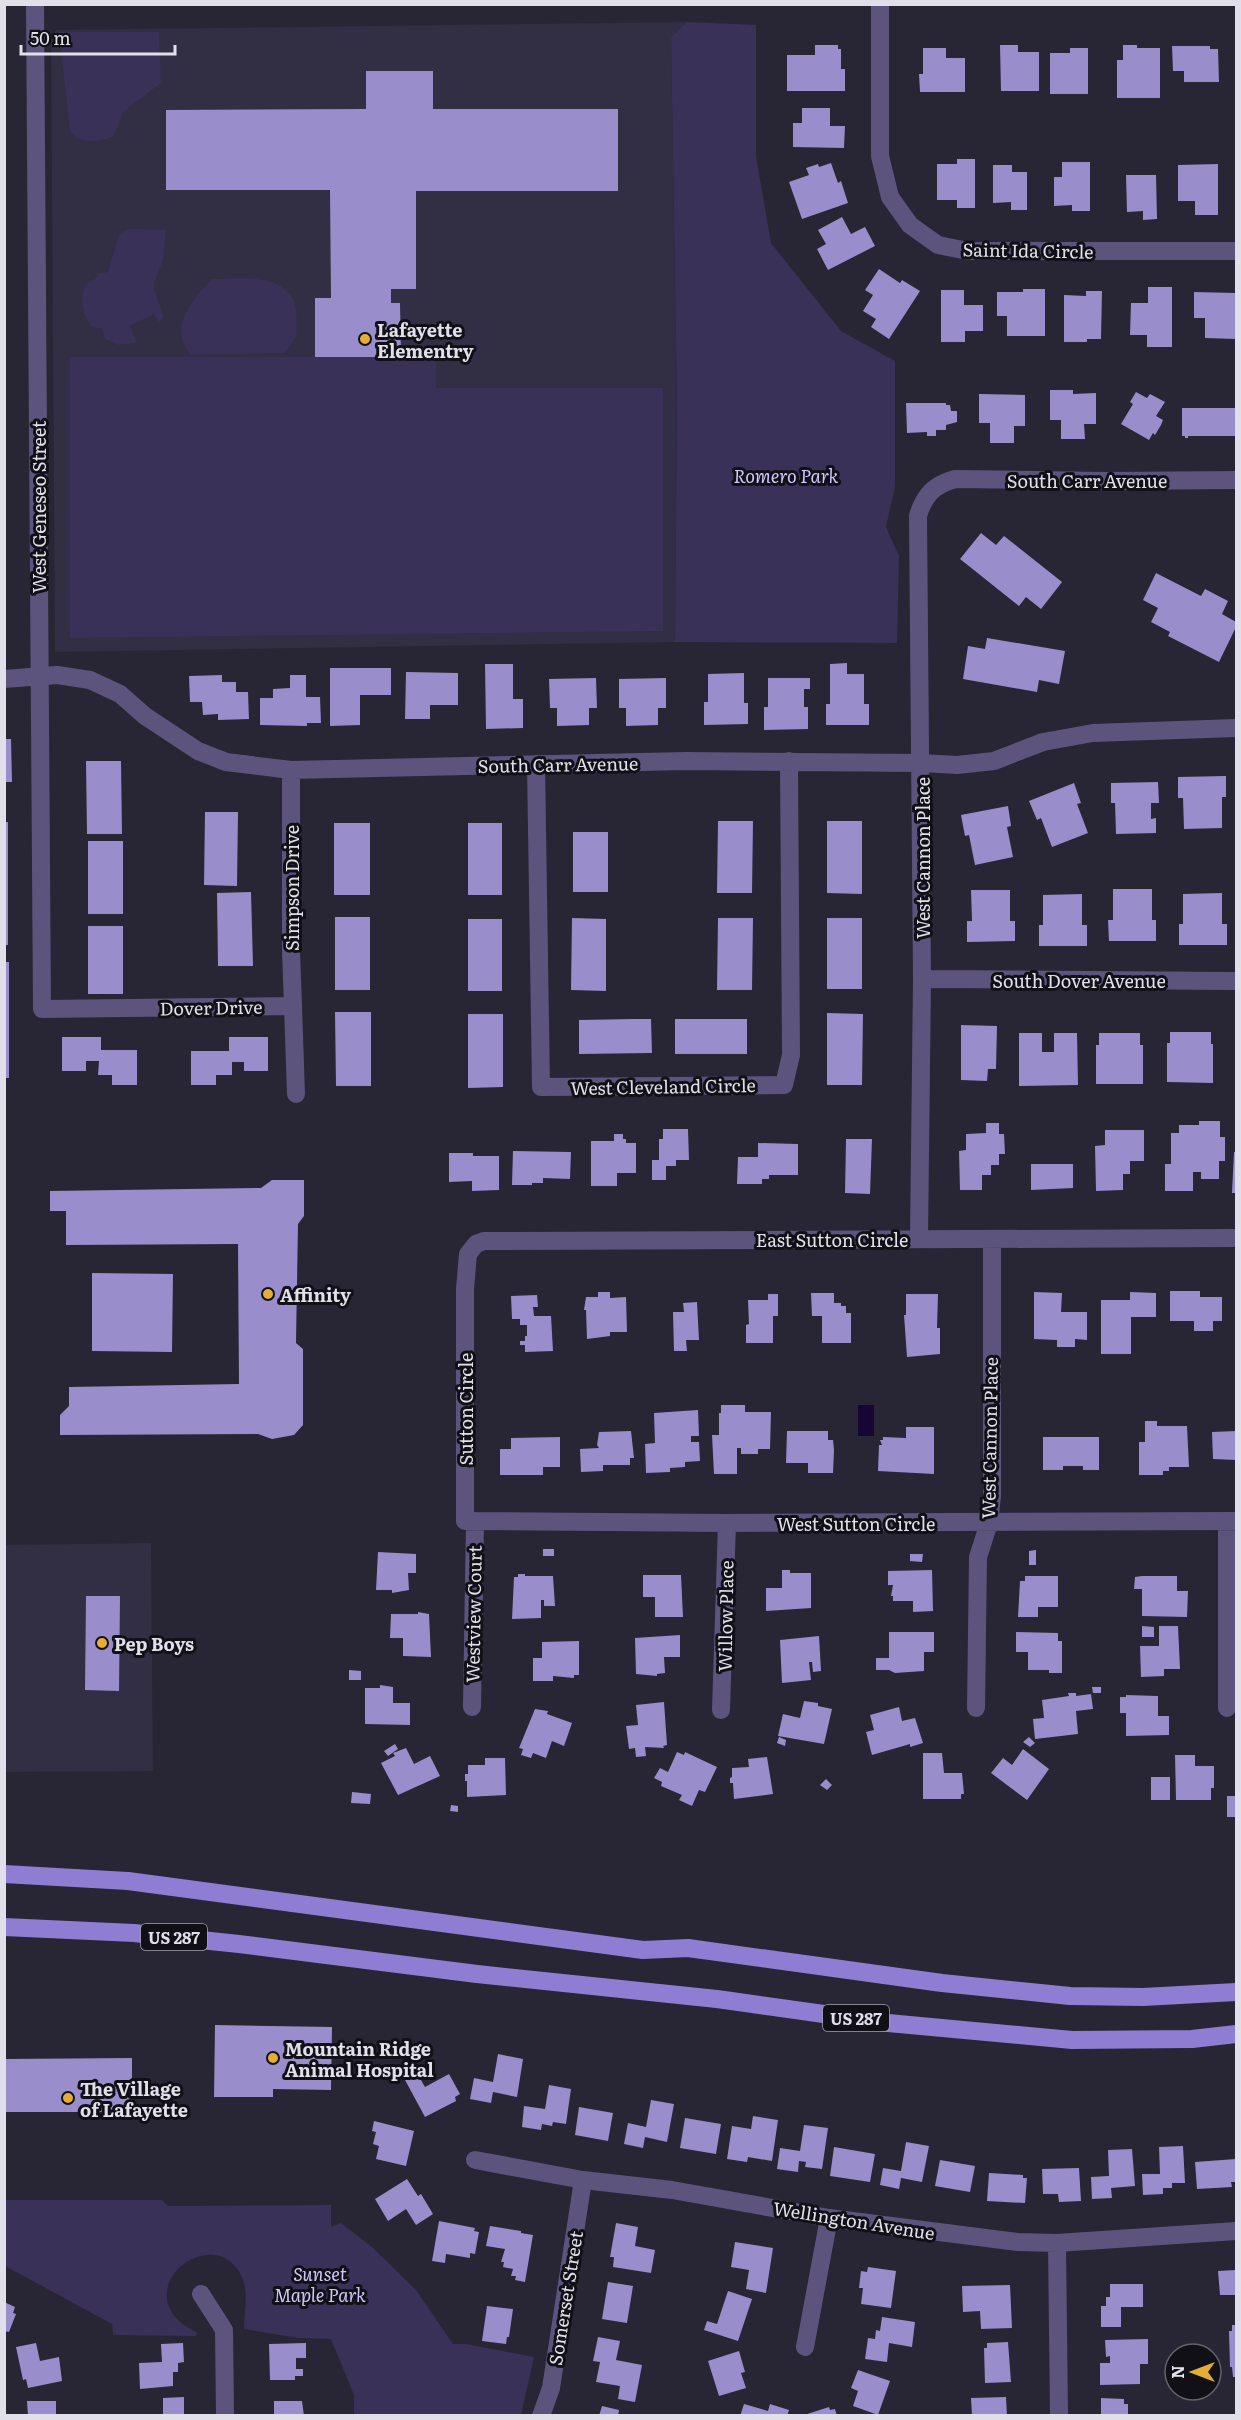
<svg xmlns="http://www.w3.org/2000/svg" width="1241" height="2420" viewBox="0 0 1241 2420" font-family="Literata,serif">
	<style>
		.built { fill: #322e43 }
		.green { fill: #393157 }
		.water { fill: #170536 }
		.building { fill: #998ecb }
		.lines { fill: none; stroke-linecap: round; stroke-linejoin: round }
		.street { stroke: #5c547d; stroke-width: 18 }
		.primary { stroke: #8f7dd3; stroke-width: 18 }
		.poi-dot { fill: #e4ad35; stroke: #111016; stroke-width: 2 }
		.labels { text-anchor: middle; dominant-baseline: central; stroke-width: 6; stroke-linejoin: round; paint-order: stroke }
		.shield { fill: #111016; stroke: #a3a2aa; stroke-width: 1.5 }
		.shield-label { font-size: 16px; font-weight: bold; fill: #e1e0ea }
		.street-label { font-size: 18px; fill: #e1e0ea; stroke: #111016 }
		.poi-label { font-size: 18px; font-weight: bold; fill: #e1e0ea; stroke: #111016; text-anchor: start }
		.park-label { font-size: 18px; font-style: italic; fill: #d0c7fb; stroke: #111016 }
	</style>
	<rect width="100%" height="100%" fill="#282534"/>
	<!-- built -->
	<path class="built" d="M687 22 671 37 677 402 675 642 55 652 51 36 57 30Z
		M151 1543 153 1771 5 1772 4 1545Z"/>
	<!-- green -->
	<path class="green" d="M687 22 756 25V156L771 243 841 331 895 361V487L886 527 899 556 897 643 675 642 677 402 671 37Z
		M59 32H159L161 83 124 111 113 137C98 142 81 145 70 132Z
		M129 229 166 230 163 261 155 280 154 288 164 318 159 322 154 314 130 326 137 342 118 345 105 339 102 329 92 327C83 315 79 300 85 285L95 279 99 273 108 272 119 234Z
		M211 279C237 279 278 272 293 299 298 308 296 326 297 336L285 353 190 355C168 324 192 303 211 279Z
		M70 357H401L436 361V388H663V631L70 638Z
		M5 2200H162L168 2206 331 2205V2227L341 2223 372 2247 416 2290 453 2344H466L534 2357 521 2415H354V2395L331 2339 299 2338 244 2329C244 2314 248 2297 244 2283 224 2220 136 2276 178 2320 184 2326 191 2329 198 2333L195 2336 113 2335 112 2324 7 2267 4 2263Z"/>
	<!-- water -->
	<path class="water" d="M858 1405H874V1436H858Z"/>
	<!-- building -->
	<path class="building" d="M815 45H838V49H841V69H845V91H787V55H815Z
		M1000 45H1018V52H1039V91H1001Z
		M1123 45H1137V48H1160V98H1117V60H1123Z
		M1172 46H1210V49H1218L1219 82H1184V71H1173Z
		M923 48H946V58H965V92H920L919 74H923Z
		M1070 48H1088V94H1050V53H1070Z
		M366 71H433V109H618V191H416V289H391V303H400L401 357H315V298H331L330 190H166V110L366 109Z
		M802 108H830V126H845L844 148 793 147V123H802Z
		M957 159H975V208H957V200H937V164H957Z
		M1062 162H1090V211H1072V205L1054 206V177H1062Z
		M831 163 838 183 841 181 848 203 802 219 789 182 809 175 806 168 818 164 819 167Z
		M1218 164V215H1195V201H1178V165Z
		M993 165H1012V172H1027V210H1011V202L993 203Z
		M1126 175H1156L1157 219 1143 220V211L1127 212Z
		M842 217 851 234 865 227 875 246 828 270 817 249 826 244 818 230Z
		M879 269 900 283 902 280 920 291 889 339 871 327 876 319 863 311 873 295 865 290Z
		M1148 287H1172V347H1147V335H1130L1131 303H1148Z
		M1023 289H1045V336H1007V316H997V292H1023Z
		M941 290H964V305H983V331H965V342H941Z
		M1086 291H1102L1101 339H1087V342H1064V295L1086 296Z
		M1194 292 1236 293V339L1205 338V318H1194Z
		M1050 390H1073V394L1096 393V424H1084L1085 439H1061V420H1050Z
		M1136 392 1147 398 1150 394 1165 402 1156 416 1163 420 1161 425 1155 435 1153 433 1149 440 1121 424 1133 404 1130 402Z
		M979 394 1025 395V426H1014V443H990V423H979Z
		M906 403H946V405H950L951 411H957V422L946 425V430H936V436H927V432L907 433Z
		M1182 408H1236V436H1188V438H1185V436H1182Z
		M981 533 996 545 1004 536 1062 582 1041 609 1026 597 1019 606 960 559Z
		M1156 573 1201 596 1205 589 1228 601 1222 614 1236 622V627L1219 662 1168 636 1170 632 1151 622 1158 608 1143 600Z
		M987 638 1065 651 1059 684 1039 680 1037 692 963 679 968 646 985 649Z
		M847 663V674H864V704H869V725H826V704H830V664Z
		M485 664H513V699H523V728L486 729Z
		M330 668H391V695H360V725L330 726Z
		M406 672 458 673V705H430V719H405Z
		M744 673V703H748V724L704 725V702H708V674Z
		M222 675V682H236V692H248L249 719 218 720V714L203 715 202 702H190L189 676Z
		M290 675H306V697H320L321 723H307V726L260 725V698H273V689L290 688Z
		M596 678 597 708H589V725L557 726V708H550L549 679Z
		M666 678V708H658V725L626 726V708H619V679Z
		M768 678H810V689H804V707H808V729L764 730V707H768Z
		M4 739H11L12 782H4Z
		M86 761H121L122 834H87Z
		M1226 776V797H1222V828L1184 829 1183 798H1178V777Z
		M1158 782 1159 803H1151V819L1156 818V833L1116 834 1115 803H1111V783Z
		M1074 783 1081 803 1077 804 1088 833 1052 847 1041 818 1037 820 1029 801Z
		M1008 806 1011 826 1007 827 1013 857 975 865 969 835 965 836 961 815Z
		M205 812H238L237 886 204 885Z
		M718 821H753L752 893H717Z
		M827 821H862V894L827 893Z
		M4 822H8V945H4Z
		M334 823H370V895H334Z
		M468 823H502V895H468Z
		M573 832H608V892H573Z
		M88 841H123V914H88Z
		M1113 889H1152V920H1156V941H1109L1108 920H1113Z
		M971 890H1010V921H1015V941L967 942V921H972Z
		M251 892 253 966H218L217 893Z
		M1222 893V924H1227V945H1179V924H1183V894Z
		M1082 894V925H1087V946H1039V925H1043V895Z
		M335 917H370V990H335Z
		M572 918 606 919V991L571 990Z
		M718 918H753L752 990H717Z
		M827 918H862V989H827Z
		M468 919H502V991H468Z
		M88 926H123V994H88Z
		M4 962H9V1078H4Z
		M335 1012H371V1086H336Z
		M827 1013 863 1014 862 1085H827Z
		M468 1014H503V1087L468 1088Z
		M634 1019H651L652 1053 579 1054V1020Z
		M675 1019H747V1054H675Z
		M961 1025 997 1026 996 1069H988L987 1081 961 1080Z
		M1170 1032H1211V1044H1213V1083L1167 1082V1043H1170Z
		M1019 1033H1042V1052H1054V1033H1077L1078 1085 1019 1086Z
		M1099 1033H1140V1045H1143V1084H1096V1045H1099Z
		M62 1037H101V1050H137V1085H112V1075H98L99 1061H86V1071H62Z
		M229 1037H268V1071H244V1062H232V1075H216V1085H191V1051H229Z
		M1199 1121H1220V1137H1225V1161H1219V1179H1201V1172H1193V1191H1165V1164H1171V1133H1179V1125H1199Z
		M986 1123H999V1134H1004L1005 1154H999V1165H991V1175H982V1190H960L959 1151 966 1150V1134L986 1133Z
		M663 1129H688L689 1160H676V1166H666V1180H652V1160H659V1139H663Z
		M1105 1130H1144V1161H1130V1174H1123V1190L1096 1191 1095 1146 1105 1145Z
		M614 1134H623V1139H626V1143H636V1173H617V1186H591V1141H614Z
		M846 1139H872L870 1194 845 1193Z
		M758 1143 798 1144V1175H769V1179H762V1184H737L738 1157H758Z
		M513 1151 571 1152 570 1179 543 1178V1183H532V1185H512Z
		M1234 1152H1236V1193H1232Z
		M449 1153H473V1156H499V1190L472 1191V1181L449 1182Z
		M1031 1164H1073V1188L1031 1190Z
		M272 1180H304V1216L298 1224 296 1343 303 1349V1425L294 1435 272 1439 258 1434 60 1435V1415L69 1406V1387L239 1384 238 1244 66 1245V1211H50V1191L261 1188Z
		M92 1273 173 1274 172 1352 92 1351Z
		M1170 1291H1200V1297H1222V1321H1213V1331H1194V1321H1170Z
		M598 1292H610V1298L626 1297 627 1332H610V1336L587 1339 586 1310H584L586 1297H598Z
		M1034 1292 1062 1293 1061 1312H1087V1340L1075 1339V1347H1057V1340L1034 1339Z
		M1130 1292 1156 1293V1317H1131V1354H1101V1300H1130Z
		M811 1293H834V1303H841V1306H846V1313H851V1343H822V1316H812Z
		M768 1294H778V1316H773V1343H746V1325L749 1324 748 1300H768Z
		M906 1294H938L937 1328H940V1354L907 1357 904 1315H906Z
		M537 1295 538 1307H533L534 1316H551L553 1351 525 1352V1345H520V1341H525V1336H527V1325H520V1319H512L511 1296Z
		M697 1302 699 1340H686L687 1351H674L673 1312H684L683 1303Z
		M721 1405H745V1412H771L770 1449H758V1454H741V1448H737V1474H714L712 1435H719V1413H721Z
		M698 1410 699 1436H691V1442H699L700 1461 685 1462V1467L670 1468V1472L646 1473 645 1444 655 1443 654 1413Z
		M1145 1421H1157V1426H1187L1189 1467H1169V1471H1163V1475H1139V1442H1145Z
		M906 1427H934V1474L878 1471 879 1445H882L880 1440H883V1437L906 1438Z
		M631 1431 634 1458H630V1465H603V1471L581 1472 580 1449 599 1448 597 1445 599 1432Z
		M787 1431H828V1440H833L834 1450 833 1473H808V1463H786Z
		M1236 1431V1460L1213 1459 1212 1432Z
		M560 1437V1467H543V1475H500V1449H511V1438Z
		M1043 1437H1099V1470H1083V1466H1063V1470H1043Z
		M543 1549H554V1556H543Z
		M1036 1550V1565H1029V1551Z
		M378 1552 416 1554V1573H408L409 1590 392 1593V1590H376Z
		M910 1554H923L922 1562 910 1561Z
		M782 1570H790V1573H811V1608L766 1611V1588H782Z
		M932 1570 933 1611 913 1612V1601H893V1596H891L893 1585H888V1571Z
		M518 1574H525V1576H553L555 1606H544V1600H541V1618L512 1619 514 1577H518Z
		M643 1575H681L683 1617H655V1597H643Z
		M1025 1576H1058V1607H1038V1617H1018L1020 1581H1025Z
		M1142 1576H1177V1591H1188L1187 1617 1142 1616V1589H1134L1135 1577Z
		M86 1596H120L119 1691 85 1690Z
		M418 1612 429 1614 431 1657 403 1656V1638H390L391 1614H418Z
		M1142 1626 1154 1627V1637H1142Z
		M1159 1626H1178L1180 1669H1164V1676L1141 1677 1140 1646H1159Z
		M889 1632H934V1652H924V1671L895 1673 889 1670H876V1658H889Z
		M1016 1632 1058 1633V1641H1062V1673H1049V1670H1028V1652H1016Z
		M680 1635V1657H664L665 1673 657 1674V1676L636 1674 635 1638Z
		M819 1636 821 1671 813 1672 812 1662H809L811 1680 782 1683 780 1640Z
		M579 1641V1675H574V1678L553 1676V1681H533V1658H542V1642Z
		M349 1670 361 1671V1680H349Z
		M380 1685 393 1687V1703H410V1725L365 1724V1688H380Z
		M1092 1687H1101V1693H1093Z
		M1068 1693H1076V1696L1091 1694 1093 1709 1076 1711 1078 1734 1035 1739 1033 1719 1044 1718 1042 1700 1069 1696Z
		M1126 1695 1158 1696V1716H1169V1735L1126 1736V1713H1120V1697H1126Z
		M804 1701 818 1703V1706L832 1709 824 1744 778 1736 783 1714 800 1718Z
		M664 1702 667 1745 663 1746 664 1748 645 1747 646 1756 636 1757 635 1748 629 1749 626 1726 638 1725 636 1705Z
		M899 1707 902 1721 915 1718 923 1743 910 1747V1744L872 1755 866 1732 874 1730 870 1715Z
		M535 1709 548 1711 547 1714 572 1723 564 1746 552 1741 546 1758 533 1753 531 1758 521 1755 523 1749 519 1748Z
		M779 1737 786 1740 785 1746 777 1743Z
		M1029 1737 1035 1743 1030 1747 1023 1742Z
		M395 1744 398 1749 388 1756 384 1751Z
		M406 1748 414 1764 430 1756 440 1776 398 1795 381 1763 395 1756 393 1753Z
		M1023 1749 1049 1769 1027 1800 991 1773 1003 1758 1012 1765Z
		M677 1752 684 1755 685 1752 717 1767 705 1792 699 1790 692 1806 679 1800 682 1795 661 1786 662 1782 654 1778 660 1768 668 1772Z
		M923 1753H942L944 1773H962L964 1794H961V1799H923Z
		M1175 1755H1195V1766H1214V1788H1211V1800H1176Z
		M767 1757 773 1794 734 1799 733 1783H730V1778L732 1777V1768L749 1767 748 1759Z
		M485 1758H505L506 1795 467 1797V1781H465V1774H468V1765H485Z
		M1151 1777H1170V1800H1151Z
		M826 1779 832 1785 827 1790 820 1785Z
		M352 1792 371 1794 370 1804 351 1803Z
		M1227 1796H1236V1817H1227Z
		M451 1805 458 1806V1812L450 1811Z
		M215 2025 332 2027 331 2090 273 2089V2097H214Z
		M498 2054 523 2059 517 2097 493 2092 491 2103 470 2099 474 2078 493 2082Z
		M132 2058V2112H4V2059Z
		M417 2073 425 2087 449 2074 460 2094 455 2097 456 2101 425 2117 405 2080Z
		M549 2085 571 2089 566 2124 553 2122 552 2126 542 2124 541 2130 522 2127 524 2106 545 2109Z
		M651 2100 674 2104 667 2142 645 2137 643 2148 624 2144 628 2123 646 2127Z
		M579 2107 613 2113 608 2141 575 2135Z
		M753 2116 778 2120 772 2161 748 2157 747 2162 727 2159 732 2126 751 2129Z
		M685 2118 721 2124 716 2154 680 2148Z
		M374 2121 414 2131 406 2166 376 2159 379 2146 373 2144 376 2132 372 2131Z
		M804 2125 828 2128 822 2169 805 2167 806 2162 799 2161 798 2172 777 2169 780 2148 800 2151Z
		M906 2142 929 2146 922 2182 901 2178 899 2189 880 2185 883 2168 901 2171Z
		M1183 2146 1185 2183H1172V2188H1163V2194L1143 2195 1142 2174H1160L1159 2147Z
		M834 2147 875 2154 870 2182 830 2176Z
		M1132 2149 1135 2186 1111 2188 1112 2198 1092 2199 1091 2177 1109 2176 1108 2150Z
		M1236 2159V2182H1231L1232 2187 1197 2189 1195 2162Z
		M940 2160 975 2166 970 2192 935 2186Z
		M1079 2168 1081 2201 1059 2202 1058 2194H1043L1042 2169Z
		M989 2173 1023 2175V2178H1027L1025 2203 987 2201Z
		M407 2179 418 2196 421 2194 433 2214 416 2225 406 2209 388 2221 375 2199Z
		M439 2221 475 2228 474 2231 479 2232 475 2254 470 2253V2258L446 2254 445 2263 432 2261Z
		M616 2223 638 2227 635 2246 655 2250 651 2273 613 2267 614 2257H610Z
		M490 2226 521 2231V2233L533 2235 525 2282 515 2280 516 2276H511L513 2269 503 2267 504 2262H501L505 2249 486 2246Z
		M735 2242 773 2248 766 2293 746 2289 749 2270 731 2267Z
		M868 2267 896 2271 891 2308 861 2304 863 2288H859L861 2271 867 2272Z
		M1236 2270V2295H1220L1218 2271Z
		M608 2282 633 2286 627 2323 602 2319Z
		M1110 2284H1143V2307H1121V2327H1101V2306H1106V2297H1110Z
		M1010 2285 1012 2328 981 2329 980 2311 963 2312 962 2286Z
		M728 2291 752 2299 738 2341 704 2330 707 2321 717 2324Z
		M4 2302 15 2307 13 2313 16 2314 9 2332 4 2331Z
		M487 2306 513 2309 509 2337H507L506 2344 482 2341Z
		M882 2317 915 2322 912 2347 889 2343 887 2362 865 2359 868 2338 875 2339 876 2330 880 2331Z
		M1232 2325H1236V2377H1233L1232 2367H1230L1229 2331H1232Z
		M598 2337 620 2341 616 2360 642 2365 635 2402 618 2399 620 2386 596 2382 600 2362 593 2361Z
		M1148 2339V2364H1140V2384L1100 2385V2363H1110V2356L1106 2357 1105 2340Z
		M1008 2342 1011 2382 985 2383 984 2348H987V2343Z
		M36 2343 40 2361 59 2357 62 2381 28 2388 26 2379 23 2380 16 2347Z
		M183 2343 184 2362 178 2363V2372H173V2386L140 2389 139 2363 162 2362 161 2344Z
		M306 2343V2358H296V2369H303V2376H295V2380H270L269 2344Z
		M739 2351 745 2372 741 2373 746 2388 719 2396 708 2361Z
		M858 2370 890 2381 878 2415 853 2406 858 2391 851 2388Z
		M184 2397V2416H163V2398Z
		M1006 2397 1007 2416H972L971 2398Z
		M1101 2398 1124 2399V2404H1128V2416H1101Z
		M27 2401H56V2416H28Z
		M274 2401H302L304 2416H274Z
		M744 2404 768 2411 770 2404 789 2410 787 2416H740Z
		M602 2406 619 2410 618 2416H599Z
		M829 2407 830 2410 835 2409 837 2416H801Z"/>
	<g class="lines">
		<!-- street -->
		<path class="street" d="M35 4 42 1009 293 1006 296 1094
			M880 4V156L890 197 910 225 938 245 968 251H1236
			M4 679 57 675 90 680 120 694 145 716 198 751 226 762 291 770 686 761 921 763 957 765 994 761 1043 742 1093 733 1236 728
			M536 764 541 1087 784 1085 791 1055 789 761
			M291 770V951L293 1006
			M922 979 1236 981
			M1236 1238 484 1241 476 1244 468 1254 465 1289V1521L727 1523 1236 1521
			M919 1239 922 979 918 516C924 495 934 485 955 479L1106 481 1236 480
			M472 1707 475 1521
			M976 1708 978 1557 989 1523 992 1496V1239
			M1227 1708V1521
			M721 1710 727 1523
			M475 2160 583 2180 672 2190 829 2218 1018 2242 1057 2243 1236 2231
			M1057 2243 1059 2416
			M201 2294 224 2330 225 2416
			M805 2347 829 2218
			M541 2416 551 2388 583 2180"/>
		<!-- primary -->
		<path class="primary" d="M4 1874 128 1881 643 1950 688 1948 942 1983 1070 1996 1143 1997 1236 1992
			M4 1927 134 1933 239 1944 477 1974 717 1999 888 2023 1072 2040 1192 2039 1236 2034"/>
	</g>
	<!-- markers -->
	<g class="poi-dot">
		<circle cx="365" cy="339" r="6"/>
		<circle cx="268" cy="1294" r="6"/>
		<circle cx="102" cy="1643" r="6"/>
		<circle cx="273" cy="2058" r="6"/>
		<circle cx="68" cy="2098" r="6"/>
	</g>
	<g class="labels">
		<!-- shield labels -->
		<g class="shield">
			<rect x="141" y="1924" width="66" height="26" rx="4.5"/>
			<rect x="823" y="2005" width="66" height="26" rx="4.5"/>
		</g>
		<g class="shield-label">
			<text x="174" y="1937">US 287</text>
			<text x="856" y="2018">US 287</text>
		</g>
		<!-- street labels -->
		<g class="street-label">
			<text transform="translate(1028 250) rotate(1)">Saint Ida Circle</text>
			<text x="1087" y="480">South Carr Avenue</text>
			<text transform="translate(38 507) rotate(-90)">West Geneseo Street</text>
			<text transform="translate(558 764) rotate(-1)">South Carr Avenue</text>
			<text transform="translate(922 858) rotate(-90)">West Cannon Place</text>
			<text transform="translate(291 888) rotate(-90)">Simpson Drive</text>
			<text x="1079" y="980">South Dover Avenue</text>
			<text transform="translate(211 1007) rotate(-1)">Dover Drive</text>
			<text transform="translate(663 1086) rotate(-1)">West Cleveland Circle</text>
			<text x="832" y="1239">East Sutton Circle</text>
			<text transform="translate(465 1409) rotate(-90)">Sutton Circle</text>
			<text transform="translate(989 1438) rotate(-89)">West Cannon Place</text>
			<text x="856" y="1523">West Sutton Circle</text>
			<text transform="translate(473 1614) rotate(-89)">Westview Court</text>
			<text transform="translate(725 1616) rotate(-89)">Willow Place</text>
			<text transform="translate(854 2220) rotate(9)">Wellington Avenue</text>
			<text transform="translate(565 2298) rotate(-81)">Somerset Street</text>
		</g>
		<!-- poi labels -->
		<g class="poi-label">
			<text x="377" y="329">Lafayette<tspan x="377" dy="21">Elementry</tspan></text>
			<text x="280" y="1294">Affinity</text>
			<text x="114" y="1643">Pep Boys</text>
			<text x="285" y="2048">Mountain Ridge<tspan x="285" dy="21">Animal Hospital</tspan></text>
			<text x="80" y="2088">The Village<tspan x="80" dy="21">of Lafayette</tspan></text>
		</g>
		<!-- park labels -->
		<g class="park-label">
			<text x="786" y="475">Romero Park</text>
			<text x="320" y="2273">Sunset<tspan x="320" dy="21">Maple Park</tspan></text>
		</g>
	</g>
	<!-- border -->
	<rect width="1241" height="2420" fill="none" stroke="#e1e0ea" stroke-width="12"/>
	<!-- north arrow -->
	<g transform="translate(1193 2372) rotate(270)"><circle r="28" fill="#111016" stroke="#64636b" stroke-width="1.5"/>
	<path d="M0-4.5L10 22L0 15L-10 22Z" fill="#e4ad35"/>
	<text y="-9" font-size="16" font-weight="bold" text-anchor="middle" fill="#e1e0ea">N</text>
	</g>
	<!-- scale -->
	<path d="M21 45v9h154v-9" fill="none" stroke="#e1e0ea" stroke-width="3"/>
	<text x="30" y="45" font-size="18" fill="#e1e0ea" stroke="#111016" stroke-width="4.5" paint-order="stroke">50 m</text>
</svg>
